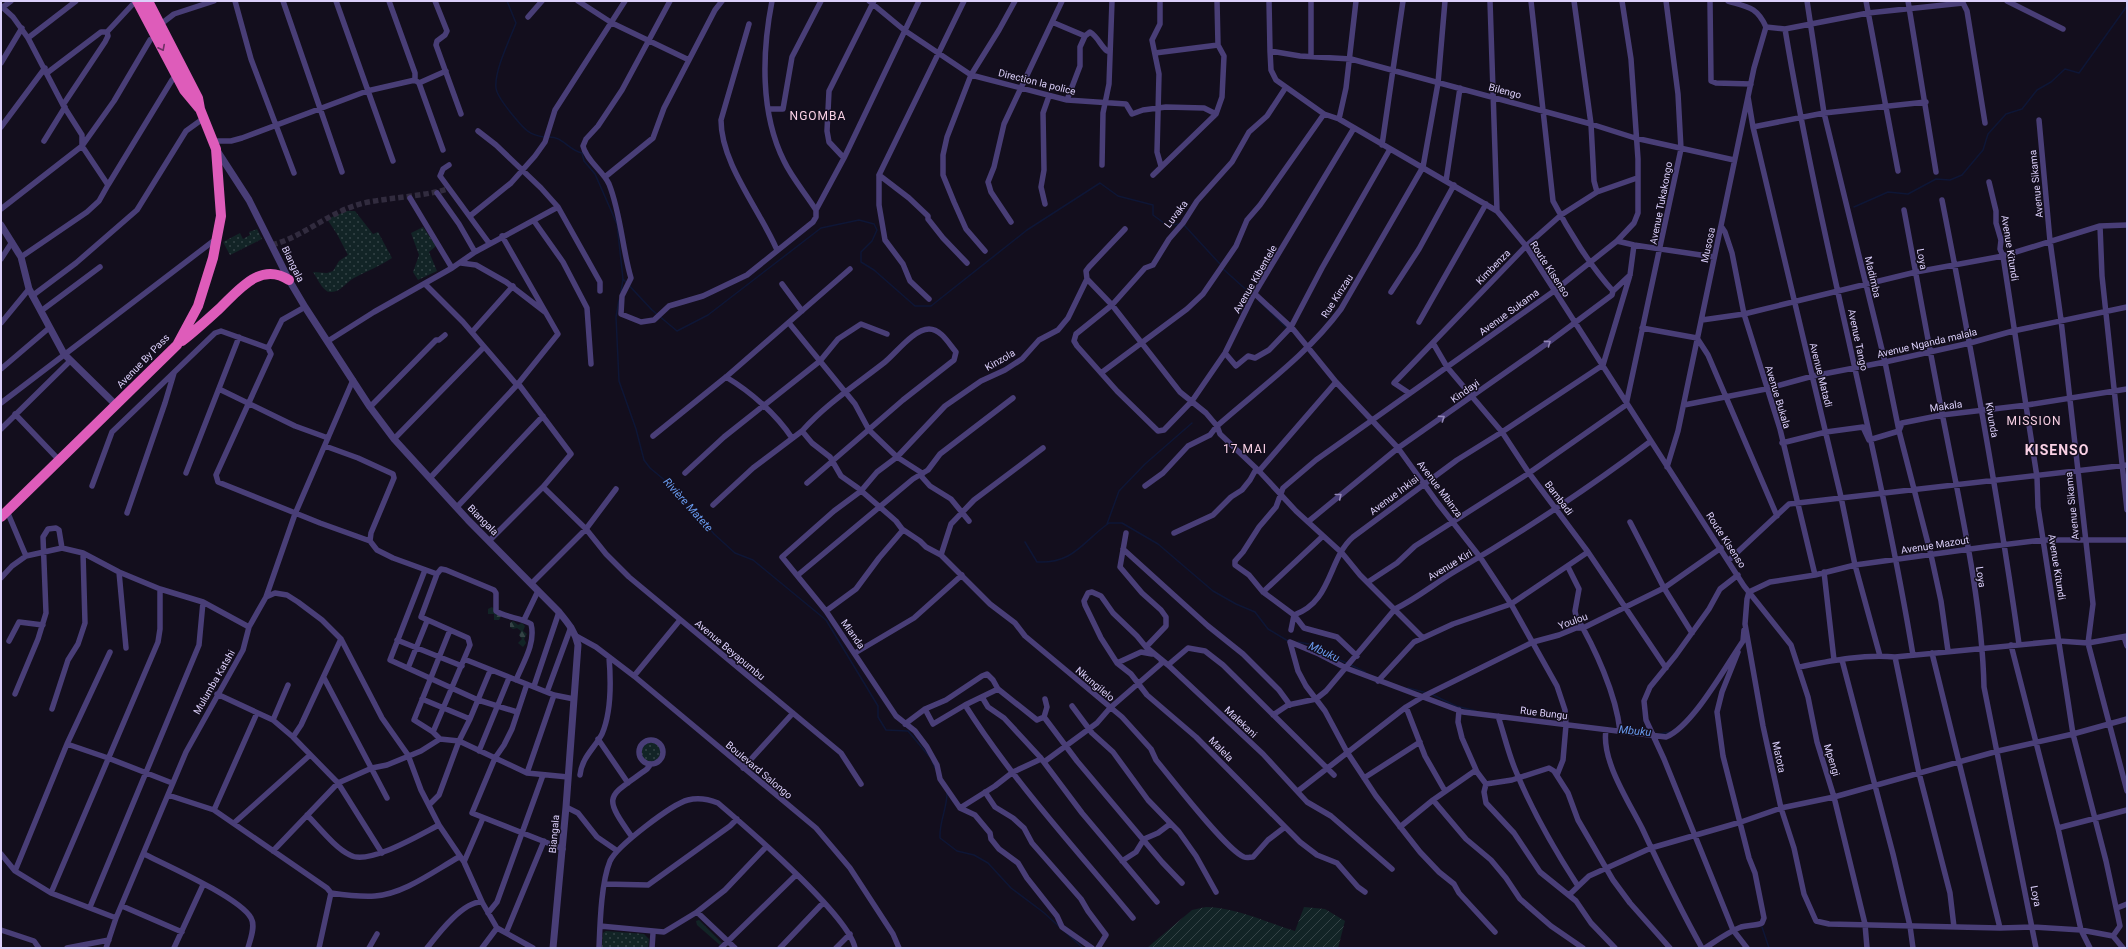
<svg xmlns="http://www.w3.org/2000/svg" width="2128" height="949" viewBox="0 0 2128 949" font-family="Roboto,sans-serif">
	<style>
		.grass { fill: url(#grass-dots) }
		.forest { fill: url(#forest-firs) }
		.garden { fill: url(#garden-furrows) }
		.lines { fill: none; stroke-linecap: round; stroke-linejoin: round }
		.stream { stroke: #0e1636; stroke-width: 1.5 }
		.minor-tunnel { stroke: #312b3e; stroke-width: 5.5; stroke-dasharray: 5.5 3; stroke-linecap: butt }
		.minor { stroke: #493e77; stroke-width: 5.5 }
		.tertiary { stroke: #493e77; stroke-width: 7 }
		.trunk { stroke: #de5cba; stroke-width: 10 }
		.oneway { stroke: #6e3164 }
		.oneway2 { stroke: #9286b8 }
		.labels { text-anchor: middle; dominant-baseline: central; stroke-width: 3; stroke-linejoin: round; paint-order: stroke }
		.street-label { font-size: 10px; fill: #dbcffa; stroke: #130e1d }
		.water-label { font-size: 11px; font-style: italic; fill: #699bef; stroke: #130e1d }
		.quarter-label { font-size: 12px; letter-spacing: 1px; fill: #fad1e5; stroke: #130e1d }
		.district-label { font-size: 14px; font-weight: bold; letter-spacing: 1px; fill: #fad1e5; stroke: #130e1d }
	</style>
	<defs>
		<pattern id="grass-dots" width="8" height="8" patternUnits="userSpaceOnUse"><rect width="8" height="8" fill="#122426"/><path d="M2 2h.1M6 6h.1" fill="none" stroke="#344346" stroke-width="1.8" stroke-linecap="round"/></pattern>
		<pattern id="forest-firs" width="22" height="20" patternUnits="userSpaceOnUse"><rect width="22" height="20" fill="#122426"/><path d="M5 1l3.5 6h-7zM16 11l3.5 6h-7z" fill="#344346"/></pattern>
		<pattern id="garden-furrows" width="10" height="10" patternUnits="userSpaceOnUse"><rect width="10" height="10" fill="#122426"/><path d="M-1 1l2-2M0 10L10 0M9 11l2-2" fill="none" stroke="#344346"/></pattern>
	</defs>
	<rect width="100%" height="100%" fill="#130e1d"/>
	<!-- grass -->
	<path class="grass" d="M347 211H355L373 234 378 232 392 258C380 266 367 271 354 278 346 282 341 292 331 292 323 293 317 277 313 272L327 273 333 271 339 261 348 255 337 234 327 219Z
		M423 227 436 246 429 252 437 271 418 280 413 272 419 255 411 233Z
		M257 229 262 239 230 255 223 242 240 233 243 239 250 235 249 232Z
		M641 752a10 10 0 1 1 20 0a10 10 0 1 1-20 0Z
		M606 931 644 934 649 939 648 948 602 947 603 933Z"/>
	<!-- forest -->
	<path class="forest" d="M492 607 501 616 499 620H494V614H488V609Z
		M513 621 518 625 522 623 525 626 523 631 527 634 524 639 526 643 523 647 518 643 522 639 519 635 521 631 517 628 513 629 510 627V623Z
		M699 920 722 943 720 945 697 925 696 921Z"/>
	<!-- garden -->
	<path class="garden" d="M1206 907C1238 908 1265 922 1295 931L1304 907 1325 909 1345 921 1338 948H1147L1192 910Z"/>
	<g class="lines">
		<!-- stream -->
		<path class="stream" d="M507 1 516 23C510 39 494 71 496 88 497 97 511 113 516 119 525 130 530 135 544 137
			M548 137C563 136 568 150 582 153L584 161 595 174 617 224 623 279 621 292
			M1854 207 1888 192 1908 194 1936 179 1950 180 1962 175 1983 150 1988 134 2006 114 2022 109 2037 90 2051 82 2065 69 2079 73 2127 6
			M1184 225 1220 264
			M1222 268 1252 295
			M623 279 652 310 677 331 708 315 821 228 859 220 874 224 877 230 872 241 861 252V262L874 270 915 306H931L1027 230 1100 183 1118 196 1153 205V215L1168 226 1178 224
			M619 300 616 317 619 381 636 429 644 460 650 468 679 492 714 534 735 553 753 560 826 620 878 706V717L886 730 908 731 929 756
			M1259 301 1288 329
			M1107 524 1119 491 1145 464 1192 423
			M1025 542 1037 562C1074 564 1083 541 1109 523H1122L1158 544 1213 591 1236 604 1255 612 1268 629 1288 641
			M1298 642 1309 644 1322 653 1347 663
			M1351 665 1365 672
			M1408 688 1427 693
			M1431 694 1456 706 1476 711
			M1660 734 1670 732
			M932 761 935 768
			M947 793C947 809 939 822 940 838L957 851 974 855 988 863 1011 888 1043 912 1083 948
			M1762 927 1769 948"/>
		<!-- minor-tunnel -->
		<path class="minor-tunnel" d="M272 245C305 236 330 211 364 203 392 197 420 197 448 189"/>
		<!-- minor -->
		<path class="minor" d="M235 1 251 59 294 173
			M283 1 342 172
			M336 1 393 161
			M389 1 415 73V80L419 83 443 150
			M435 1 447 31 445 35 437 41 436 45 461 114
			M578 1 612 23 689 60
			M670 1 622 90 598 126 586 139 583 146C586 160 603 171 609 184 621 214 622 248 631 278L622 296 621 314 641 322 654 320 669 306 703 296 747 275 813 222 816 217V210
			M772 1C762 52 760 113 784 161 792 178 806 194 816 210
			M869 1 904 30 971 75 1067 100 1126 104 1132 114 1143 110 1166 107 1204 108 1216 114
			M1160 1V24L1152 40 1159 74 1157 152 1161 166
			M1269 1 1270 51 1271 70 1276 80 1324 114 1339 119 1497 211 1526 246 1744 586 1791 645 1808 697 1817 742 1834 797 1865 924 1867 948
			M1490 1 1497 211
			M1531 1 1553 201C1568 230 1591 267 1613 291
			M1574 1 1591 124 1594 181 1597 192
			M1710 1 1711 81 1716 83 1751 84
			M1728 1C1748 7 1757 7 1766 27
			M1807 1 1824 113 1885 362 1899 431 1931 555 1941 601 1948 651
			M1866 1 1898 171
			M1908 1 1936 172
			M2007 1 2063 29
			M1 6 13 17 28 38 63 105 82 135V146
			M3 7 11 1
			M528 17 542 1
			M1052 22 1085 36 1090 32C1098 37 1100 45 1107 51L1110 50
			M161 24 174 14 214 1
			M749 24 721 120C721 164 760 210 777 250
			M1766 27 1785 29 1868 13 1963 3 1967 11 1985 123
			M1785 29C1820 239 1878 445 1913 655
			M107 32 132 5
			M28 38 76 1
			M1270 51 1300 56 1351 59 1591 124 1635 138 1734 160
			M1155 53 1218 45
			M1311 56V1
			M1 63 22 28
			M47 73 101 32H107
			M419 83 446 71
			M1286 87 1267 116 1249 132 1232 162 1197 201 1183 223 1169 239 1153 265 1145 268 1112 305 1076 334 1074 341 1077 346 1117 391 1158 431 1164 430 1192 401 1225 353 1253 296 1354 128
			M1748 97 1753 127 1841 497 1855 565 1880 656
			M1067 100 1080 66V47L1085 36
			M63 105 105 42 108 36 107 32
			M768 109H783L792 57 821 1
			M1339 119 1346 88 1356 1
			M2039 120 2050 241 2061 320 2093 604 2088 643 2127 791
			M1 127 45 68
			M1753 127 1824 113 1926 102
			M478 131 496 145 541 188 558 207 600 282V291
			M44 141 65 107
			M213 141H231L242 138 367 91 415 80
			M1382 145 1403 1
			M82 146 108 185
			M844 158 829 142 827 131 829 91 874 1
			M449 165 443 169 440 176 489 243
			M1102 165 1103 113 1109 84 1112 1
			M879 175 909 198 928 216V219L943 238 967 263
			M1153 175 1216 114 1222 97 1224 56 1218 45 1217 1
			M605 177 653 138 664 108 715 10 722 1
			M1446 181 1460 88
			M1989 182 1996 211V223L2001 240 2000 249 2003 256 2037 477 2038 507 2073 734 2106 861 2120 926 2113 936
			M437 193 459 224 475 252
			M410 198 452 268
			M1942 200C1971 347 1998 495 2019 644
			M1045 204 1041 187 1044 170 1043 113 1049 96
			M1 209 82 146 114 101 150 40
			M816 210 844 158 919 1
			M1904 210C1918 284 1931 358 1946 433 1962 515 1982 603 1984 687L2036 948
			M470 216 511 183 535 156 545 142 555 110 625 1
			M534 221 563 262 587 308 591 364
			M1011 222 991 192 988 182 994 167 1004 124 1062 1
			M1721 226 1725 232 1732 253 1744 314 1780 429 1815 575
			M2100 226 2102 276 2127 510
			M1617 241 1634 245 1714 257
			M985 251 966 229 954 202 943 175V155L947 137 971 75 999 30 1015 1
			M21 257 87 212 99 201 108 185 172 80 176 76
			M1 259 12 242
			M461 263 476 265 506 282 545 312
			M1087 279 1112 305 1180 392 1206 413 1217 426 1220 434 1259 471 1296 511 1342 553 1360 575 1422 637
			M425 284 463 322 517 385 520 386 571 454 543 487 489 541
			M782 284 802 311
			M1391 292 1419 249 1454 185
			M1255 294 1293 329 1336 382 1398 448 1437 502 1480 557 1511 604 1557 686 1565 710 1566 725 1563 760 1557 775
			M32 296 76 263 137 210 186 131 204 118
			M929 299 910 281 903 264 885 240 879 205V175L964 1
			M41 311 100 267
			M1702 320 1744 314 1916 272 2003 256 2100 226 2127 225
			M1419 322 1486 204
			M1 323 29 289
			M789 323 855 404 869 430 897 457 922 473V477L930 486 951 499 969 521
			M1642 328 1697 338 1708 355 1777 516
			M472 332 513 286
			M328 341 374 312 452 268 475 252 558 207
			M1433 343 1447 367 1502 432 1529 473 1588 552 1666 668
			M268 348 282 320 305 307
			M1225 353 1236 366 1248 356 1255 358 1269 350 1291 327 1322 268 1390 149
			M1 369 49 328
			M1101 373 1187 309 1203 294 1236 246 1247 220 1260 205 1324 114
			M726 377C751 392 776 414 792 438
			M219 389 295 426 328 438
			M1409 393 1394 383 1526 246 1561 215 1597 192 1637 178
			M1 403 216 239
			M1684 405 1766 389 1813 376 1885 362 1970 343 2013 331 2127 307
			M370 407 436 340H439L445 335
			M15 414 59 460
			M1 429 70 361
			M802 431C826 404 857 384 885 362 896 353 914 329 929 329 941 329 949 344 956 352L954 360 903 400 807 483
			M653 436 726 377 850 269
			M394 439 484 347
			M1782 443 1826 432 1863 427 1869 440 1899 431 1902 423 1942 415 2027 405 2127 389
			M325 446 358 458 393 474 394 478 371 533 370 541
			M1667 467 1678 431 1754 68 1766 27
			M186 473 239 337
			M685 473 724 437 820 361 838 339 861 324 887 334
			M430 478 517 385 558 334 502 236
			M92 486 112 432 215 333 221 331 268 348 271 354 216 475 218 482 320 523 370 541 377 550 393 558 437 574 441 569 446 570 494 590 496 593V611C506 618 520 617 531 624 536 643 523 663 516 680
			M1145 486 1163 473 1188 446 1210 435 1217 426C1259 389 1308 354 1341 309L1423 167 1438 83 1445 1
			M543 487 586 529 606 554 629 577 841 753 861 784
			M713 505 753 468 802 431 812 443 830 457 841 476 858 488 896 521 902 529 920 541 926 547 941 555 990 604 1015 623 1025 636 1122 717 1151 749 1156 760C1171 778 1226 850 1244 857 1247 858 1250 857 1253 857L1268 840 1285 827
			M457 507 543 416
			M7 511 26 556
			M127 513 165 403 174 373
			M1309 521 1398 448 1549 342 1612 295 1613 291 1630 275
			M1630 522 1664 588 1692 633
			M1126 533 1120 567 1142 593 1161 610 1166 617V626L1146 647
			M1174 533 1213 515 1231 497 1242 490 1250 480 1255 471H1259L1336 382
			M1123 549 1208 626 1243 654 1279 690 1290 705
			M941 555 951 524 974 500 1043 448
			M1729 560 1789 504 2127 465
			M1568 567 1579 589 1575 611 1576 616C1595 648 1616 694 1620 731
			M425 570 390 660 478 700 517 712
			M119 572 126 648
			M1824 572 1834 660
			M798 575 913 479 928 470 940 454 1013 398
			M1738 575 1720 589 1709 609 1676 655 1650 687 1644 701 1646 720 1664 759 1733 930 1747 948
			M1 578 12 566 26 556 62 548 83 553 119 572 160 589 203 602 249 627
			M1368 582 1397 563 1415 546 1529 473 1626 405 1681 149 1678 94 1666 1
			M531 584 586 529 616 489
			M1263 592 1323 536
			M1749 592 1747 599 1745 624 1763 726 1781 808 1794 848 1804 894 1816 921 1829 924 2000 928 2033 927 2081 930 2113 936
			M1749 592 1770 582 1815 575 1855 565 1985 547 2043 540H2127
			M266 597 275 593 287 595 298 602 322 620 341 639 382 718 408 755 421 790 439 825 464 862 482 902 497 928 533 948
			M826 611 856 589 879 558 903 530
			M524 620 538 591
			M450 630 414 720 433 732 440 739 459 741 527 773 568 777
			M1291 630 1294 615C1332 602 1328 559 1353 537L1457 460 1502 432 1603 365 1630 275 1634 245
			M576 636 596 647 634 676 816 828 850 868 893 934 899 948
			M2124 637 2127 646
			M397 640 462 666
			M9 641 19 622 43 625
			M1290 642 1319 654 1346 668 1463 712 1666 737C1693 726 1725 667 1743 641L1744 630
			M1290 642 1298 671 1306 686 1325 711 1347 752 1376 796 1420 852 1439 872 1454 884 1459 893 1495 932
			M2011 645 2058 828 2081 930 2090 948
			M855 653 914 618 962 575
			M1932 653 2000 928
			M1357 656 1337 637 1304 628 1294 615 1263 592 1249 575 1235 565V561L1243 552 1259 527 1276 507 1283 488 1316 460 1554 291 1617 241 1634 223 1638 213V159L1631 59 1622 1
			M1895 657 1919 773 1950 893 1954 927
			M464 659 554 695 574 699
			M1842 660 1893 854 1910 926 1913 948
			M1117 663 1141 652 1152 654
			M1168 665 1188 648 1205 651 1223 665 1334 775
			M1799 667C1830 661 1863 654 1895 657L2059 641 2088 643 2127 636
			M408 668 427 621
			M634 676 680 620
			M324 678 387 798
			M1378 681 1414 642 1453 624 1511 604 1588 552
			M527 684 512 729 504 745 495 758 472 813 563 849
			M534 686 559 612
			M547 692 571 627
			M15 694 38 639 46 613 43 537 48 529 56 528 59 530 62 548
			M217 694 273 720 293 737 338 783 382 853
			M982 697 988 707 1004 718 1040 757 1082 813 1157 902
			M422 699 470 719
			M965 705C1013 781 1076 849 1133 918
			M1072 706 1092 733 1113 752 1148 800 1179 832 1196 856 1216 892
			M1406 707 1425 756 1445 791
			M52 709 68 660 78 644 85 623 83 553
			M925 709 933 724 965 705 998 689 1037 720 1044 717 1077 761 1162 862 1182 883
			M1459 710 1458 722 1462 738 1477 772 1486 784 1484 792 1486 803 1514 833 1540 872 1576 901 1591 923 1615 948
			M1273 715 1288 705 1316 699 1326 691 1395 609C1416 599 1434 584 1454 572 1522 532 1588 489 1651 441
			M1498 716C1504 734 1508 752 1515 769 1532 811 1554 849 1578 886
			M1044 717 1047 707 1045 699
			M273 720 288 685
			M905 724 925 709 946 700 982 676 987 674 993 680 998 689
			M1606 730C1601 760 1629 802 1642 828 1661 869 1680 909 1702 948
			M433 732 470 645 468 638 421 617 437 574
			M293 737 301 725 341 639
			M598 739 628 783
			M639 752a12 12 0 1 1 24 0a12 12 0 1 1-24 0Z
			M67 744 108 758 172 783
			M479 751 509 678
			M1044 762 1097 723 1110 708 1163 662 1161 660
			M743 768 793 713
			M527 773 554 695
			M580 775C582 757 594 749 602 734 612 711 611 681 609 657
			M1364 778 1420 742
			M1486 784 1512 780 1549 768 1554 771 1568 793 1578 820 1613 880 1630 903 1670 948
			M1298 791 1406 707 1424 696 1533 642 1559 635 1576 628H1583L1664 588 1721 548
			M985 792 995 807 1013 818 1024 828 1032 843 1081 899 1088 911 1106 935 1098 948
			M168 795 214 810 327 888 331 893 319 948
			M1433 800 1466 839 1491 860 1506 878 1520 899 1551 926 1583 948
			M429 805 439 795 459 741 470 719 490 671
			M566 807 578 813 597 837 616 850
			M960 808 940 779 937 765 927 747 915 731 896 716 826 611 782 557 834 511 861 491 877 472 897 457 945 406 981 381 1005 370 1022 359 1039 340 1058 330 1068 318 1087 279 1086 271 1089 267 1125 229
			M960 808 975 815 990 833 991 839 999 849 1018 863 1027 878 1057 916 1062 927 1092 948
			M960 808 995 786 1013 772 1041 759
			M214 810 257 713
			M307 815C319 827 335 848 350 855 368 866 421 834 439 825
			M234 823 310 755
			M1400 827 1433 800 1476 770
			M2058 828 2127 810
			M632 837C602 794 607 798 647 769L650 765
			M273 851 338 783 372 768 387 765 421 751 440 739
			M1 854 15 871 51 893 116 918
			M144 854C168 866 240 898 251 918 256 926 250 940 248 948
			M1122 861 1136 852 1144 839 1158 833 1170 824
			M464 862 483 818
			M15 871 67 744 110 652
			M605 884 648 885 730 826 737 819
			M1365 892 1358 887 1337 863 1317 855 1300 842 1196 737 1147 695 1131 674 1117 663 1101 638 1085 605 1084 601 1088 593 1092 592 1101 596 1113 613 1137 636 1146 647 1168 665 1263 754 1307 802 1331 816 1392 869
			M51 893 158 642 160 629V589
			M331 893C345 895 360 897 375 896 404 894 434 871 459 857
			M1569 895 1589 876 1651 848 1741 822 1781 808 1834 797 1998 751 2073 734 2127 719
			M122 906 182 932
			M90 907 199 645 203 602
			M2117 908 2127 904
			M697 912 735 948
			M488 913 497 902 543 775
			M600 926 664 932 697 912 725 890 766 847
			M1 930 34 941 39 948
			M506 933 544 841
			M2113 936 2123 948
			M67 948 109 940
			M106 948 116 918 186 752 243 650 249 627 266 597 295 514 353 380
			M174 948 203 885
			M369 948 377 934
			M427 948C438 934 463 901 482 902
			M482 948 497 928
			M599 948C600 924 601 883 610 861 617 846 672 804 688 800 699 797 708 799 718 803 746 827 849 916 855 948
			M652 948 653 933
			M721 948 796 875
			M780 948 823 903
			M836 948 850 934
			M1705 948C1716 941 1728 932 1741 927 1748 925 1756 926 1762 923L1764 918 1755 873 1749 858 1723 756 1717 712 1722 692 1738 652"/>
		<!-- tertiary -->
		<path class="tertiary" d="M216 149 249 200 289 280 305 307 370 407 394 439 468 520 559 612C568 623 575 631 578 645L566 807 553 948
			M1 225 21 257 29 289 64 354 116 405"/>
		<!-- trunk -->
		<path class="trunk" d="M137 1 184 90 199 108
			M182 341C195 331 207 320 219 309 238 291 260 261 289 280
			M1 517 177 345 198 306 213 258 221 216 216 149 200 109 198 98 148 1"/>
	</g>
	<!-- one-way arrows -->
	<defs><path id="oneway-chevron" d="M-2-3.5L2.5 0L-2 3.5" fill="none" stroke-width="1.6" stroke-linecap="round" stroke-linejoin="round"/></defs>
	<use class="oneway" href="#oneway-chevron" transform="translate(162 48) rotate(63)"/>
	<g class="oneway2">
		<use href="#oneway-chevron" transform="translate(1548 343) rotate(-36)"/>
		<use href="#oneway-chevron" transform="translate(1442 418) rotate(-34)"/>
		<use href="#oneway-chevron" transform="translate(1339 496) rotate(-39)"/>
	</g>
	<g class="labels">
		<!-- street labels -->
		<g class="street-label">
			<text transform="translate(1037 82) rotate(14)">Direction la police</text>
			<text transform="translate(1505 91) rotate(15)">Bilengo</text>
			<text transform="translate(2036 184) rotate(-96)">Avenue Sikama</text>
			<text transform="translate(1661 203) rotate(-79)">Avenue Tukakongo</text>
			<text transform="translate(1176 214) rotate(-53)">Luvaka</text>
			<text transform="translate(1708 245) rotate(-78)">Musosa</text>
			<text transform="translate(2010 248) rotate(81)">Avenue Kitundi</text>
			<text transform="translate(1922 259) rotate(80)">Loya</text>
			<text transform="translate(293 264) rotate(64)">Biangala</text>
			<text transform="translate(1493 267) rotate(-46)">Kimbenza</text>
			<text transform="translate(1550 269) rotate(57)">Route Kisenso</text>
			<text transform="translate(1873 277) rotate(77)">Madimba</text>
			<text transform="translate(1255 279) rotate(-60)">Avenue Kibentele</text>
			<text transform="translate(1337 296) rotate(-57)">Rue Kinzau</text>
			<text transform="translate(1509 312) rotate(-36)">Avenue Sukama</text>
			<text transform="translate(1858 340) rotate(78)">Avenue Tango</text>
			<text transform="translate(1927 343) rotate(-13)">Avenue Nganda malala</text>
			<text transform="translate(1000 360) rotate(-30)">Kinzola</text>
			<text transform="translate(143 361) rotate(-46)">Avenue By Pass</text>
			<text transform="translate(1821 375) rotate(76)">Avenue Matadi</text>
			<text transform="translate(1465 391) rotate(-35)">Kindayi</text>
			<text transform="translate(1778 397) rotate(73)">Avenue Bukala</text>
			<text transform="translate(1946 406) rotate(-8)">Makala</text>
			<text transform="translate(1992 420) rotate(80)">Kivunda</text>
			<text transform="translate(1440 489) rotate(53)">Avenue Mbinza</text>
			<text transform="translate(1394 495) rotate(-37)">Avenue Inkisi</text>
			<text transform="translate(1559 498) rotate(53)">Bambadi</text>
			<text transform="translate(2072 506) rotate(-96)">Avenue Sikama</text>
			<text transform="translate(483 520) rotate(45)">Biangala</text>
			<text transform="translate(1726 540) rotate(57)">Route Kisenso</text>
			<text transform="translate(1935 545) rotate(-9)">Avenue Mazout</text>
			<text transform="translate(1450 565) rotate(-31)">Avenue Kiri</text>
			<text transform="translate(2057 567) rotate(81)">Avenue Kitundi</text>
			<text transform="translate(1981 577) rotate(81)">Loya</text>
			<text transform="translate(1573 621) rotate(-20)">Youlou</text>
			<text transform="translate(853 634) rotate(55)">Mianda</text>
			<text transform="translate(730 650) rotate(40)">Avenue Beyapumbu</text>
			<text transform="translate(214 682) rotate(-60)">Mulumba Katshi</text>
			<text transform="translate(1095 684) rotate(40)">Nkungilelo</text>
			<text transform="translate(1544 713) rotate(7)">Rue Bungu</text>
			<text transform="translate(1241 722) rotate(43)">Malekani</text>
			<text transform="translate(1221 749) rotate(45)">Malela</text>
			<text transform="translate(1779 757) rotate(78)">Matota</text>
			<text transform="translate(1832 760) rotate(73)">Mpengi</text>
			<text transform="translate(759 770) rotate(40)">Boulevard Salongo</text>
			<text transform="translate(554 834) rotate(-85)">Biangala</text>
			<text transform="translate(2036 896) rotate(79)">Loya</text>
		</g>
		<!-- water labels -->
		<g class="water-label">
			<text transform="translate(688 505) rotate(48)">Rivière Matete</text>
			<text transform="translate(1324 652) rotate(25)">Mbuku</text>
			<text transform="translate(1635 731) rotate(5)">Mbuku</text>
		</g>
		<!-- quarter labels -->
		<g class="quarter-label">
			<text x="818" y="116">NGOMBA</text>
			<text x="2034" y="421">MISSION</text>
			<text x="1245" y="449">17 MAI</text>
		</g>
		<!-- district labels -->
		<g class="district-label">
			<text x="2057" y="450">KISENSO</text>
		</g>
	</g>
	<!-- border -->
	<rect width="2128" height="949" fill="none" stroke="#dbcffa" stroke-width="4"/>
</svg>
